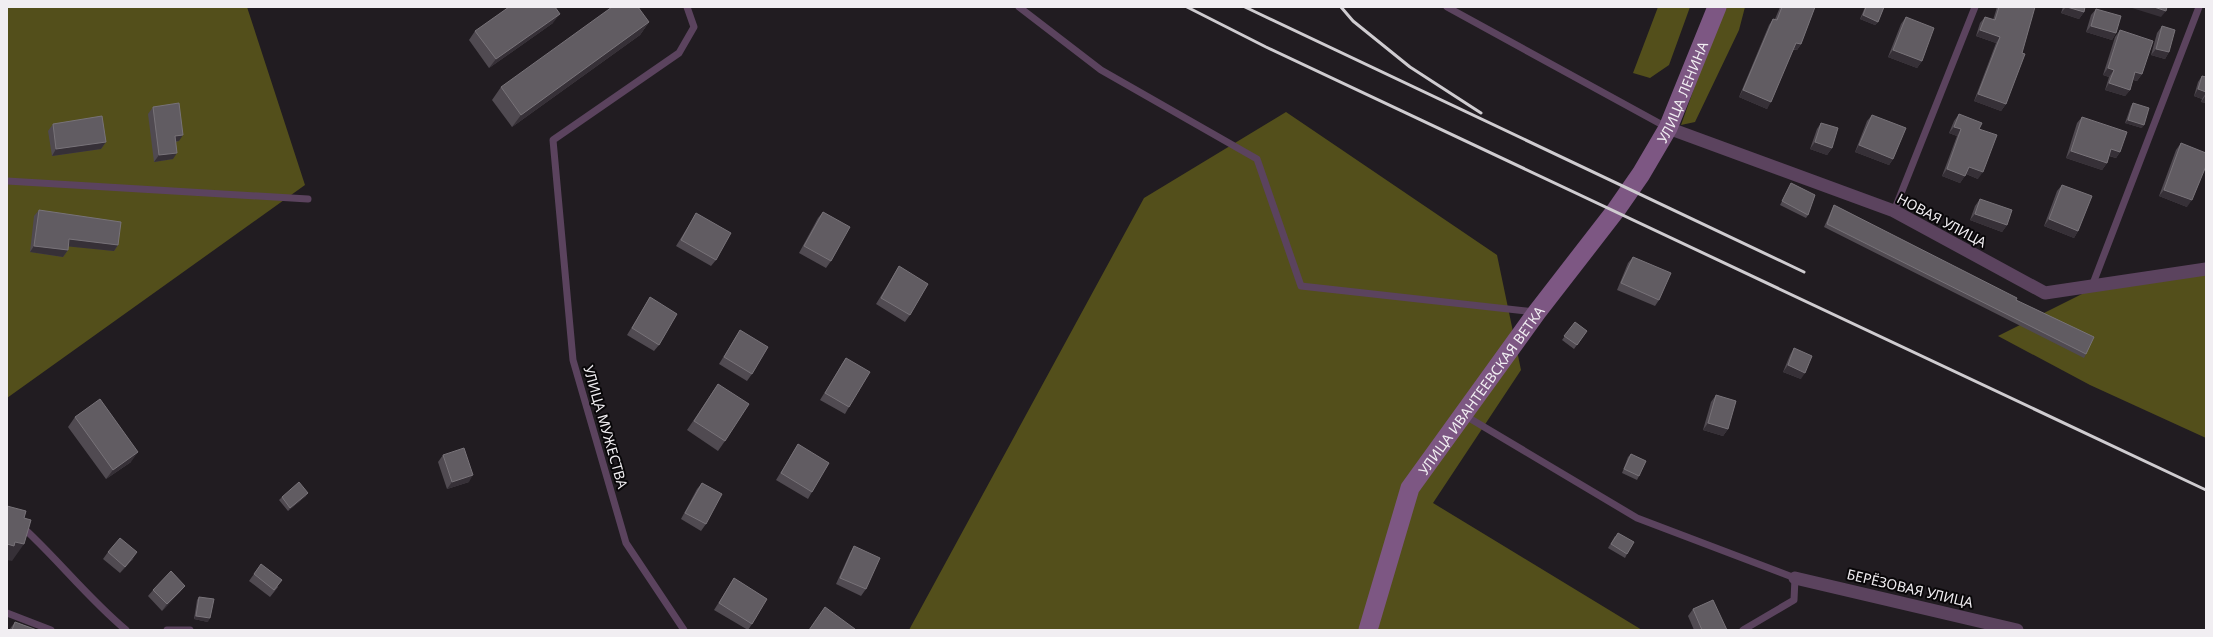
<svg xmlns="http://www.w3.org/2000/svg" width="2213" height="637" viewBox="0 0 2213 637" font-family="'Noto Sans',sans-serif">
	<style>
		.forest { fill: #534f1b }
		.lines { fill: none; stroke-linecap: round; stroke-linejoin: round }
		.service { stroke: #5b435e; stroke-width: 7 }
		.minor { stroke: #5b435e; stroke-width: 13 }
		.secondary { stroke: #7d5783; stroke-width: 19 }
		.rail { stroke: #cfccd0; stroke-width: 3 }
		.wall { fill: #504a51 }
		.shaded-wall { fill: #363037 }
		.building { fill: #615c62; stroke: #787379 }
		.labels { text-anchor: middle; dominant-baseline: central; stroke-width: 4; stroke-linejoin: round; paint-order: stroke }
		.street-label { font-size: 14px; fill: #f1eef2; stroke: #090709 }
	</style>
	<rect width="100%" height="100%" fill="#211c21"/>
	<!-- forest -->
	<path class="forest" d="M7 7H247L305 185 7 398Z
		M1658 7H1690L1669 65 1650 78 1633 73Z
		M1723 7H1745L1739 30 1695 122 1681 125Z
		M1286 112 1497 255 1521 370 1433 503 1642 630H909L1144 198Z
		M2206 263V438L2090 385 1998 336 2116 277Z"/>
	<g class="lines">
		<!-- service -->
		<path class="service" d="M1019 7 1101 70 1257 159 1301 286 1535 312
			M1447 7 1668 128
			M7 181 308 199
			M1894 211 1975 7
			M2092 286 2199 7
			M1464 415 1637 518 1795 578 1794 600 1743 630
			M7 513C50 549 83 594 126 630
			M7 613 51 630
			M167 630H190
			M684 630 626 543 573 360 553 140 679 53 694 27 687 7"/>
		<!-- minor -->
		<path class="minor" d="M1668 128 1894 211 2045 293 2206 269
			M1795 578 2017 630"/>
		<!-- secondary -->
		<path class="secondary" id="s1" d="M1368 630 1410 488 1537 312 1616 210 1641 174 1668 128 1717 7"/>
		<!-- rail -->
		<path class="rail" d="M1187 7 1266 47 2206 490
			M1245 7 1804 272
			M1341 7 1353 21 1410 67 1481 113"/>
	</g>
	<!-- wall -->
	<path class="wall" d="M1780 7H1815L1801 44 1797 50H1793L1767 109 1739 97 1769 25 1773 19H1775Z
		M1865 7H1884L1878 22 1875 25 1860 19Z
		M1997 7H2035L2006 104 2001 111 1974 101 1996 43 1976 36 1980 23 1985 17 1993 20Z
		M2063 7H2085L2084 12 2079 19 2061 13Z
		M2096 9 2116 33 2112 40 2086 32 2091 15Z
		M1906 17 1922 61 1917 68 1888 57 1901 24Z
		M649 22 640 35 512 127 492 100 501 87Z
		M553 23 489 68 469 40 475 31Z
		M2162 26 2169 52 2165 59 2151 55 2157 33Z
		M2120 30 2142 74 2137 81 2133 80 2130 90 2125 96 2105 90 2109 77 2103 75 2115 37Z
		M2202 76 2206 77V103L2201 102 2202 99 2194 96 2198 82Z
		M2133 103 2142 128 2125 123 2131 106Z
		M153 107 179 141 176 142 173 159 154 162 148 114Z
		M1959 114 1979 129 1978 179 1966 174 1960 183 1942 176 1957 136 1949 133 1954 121Z
		M1872 115 1893 159 1889 165 1855 152 1867 121Z
		M2082 117 2120 152 2116 158 2109 156 2107 163 2102 170 2066 158 2077 123Z
		M1821 123 1832 148 1827 155 1810 149 1817 129Z
		M53 124 106 142 101 149 52 156 48 131Z
		M2181 143 2187 207 2159 196 2176 150Z
		M1791 183 1808 215 1806 218 1780 205Z
		M2062 185 2078 231 2074 238 2044 226 2057 191Z
		M1980 199 2007 225 2002 232 1970 220 1975 206Z
		M1834 205 2016 300 2086 354 2084 358 1824 227 1832 209Z
		M39 210 118 245 114 251 68 246V250L63 257 30 252 34 216Z
		M823 212 831 261 826 268 799 253 818 218Z
		M696 213 716 260 711 266 676 246 692 220Z
		M1633 257 1659 300 1655 306 1617 290 1628 263Z
		M899 266 910 315 905 322 876 304Z
		M650 297 659 345 654 351 627 335Z
		M1575 322 1587 331 1574 349 1562 340Z
		M740 330 752 374 747 381 719 364Z
		M1794 348 1801 379 1783 372 1790 355Z
		M846 358 849 407 845 414 820 400 842 364Z
		M718 384 725 441 718 451 687 430Z
		M1716 395 1728 429 1723 436 1703 430 1711 402Z
		M75 417 131 462 106 479 68 427Z
		M798 444 812 492 808 499 776 480Z
		M1631 454 1639 476 1637 480 1622 473 1628 457Z
		M443 455 469 482 447 489 438 462Z
		M702 483 706 524 701 531 681 519 697 489Z
		M306 496 288 511 279 500 282 497Z
		M1615 536 1627 554 1625 558 1608 548Z
		M854 546 866 589 861 596 836 584 850 553Z
		M108 552 133 559 120 573 103 559Z
		M261 564 278 587 270 597 249 581Z
		M734 578 752 624 748 630 714 610Z
		M185 586 180 592 162 611 148 596 153 590Z
		M199 597 208 622 194 619 197 600Z
		M1693 609 1727 630H1694L1688 616Z
		M15 622 37 630H9Z"/>
	<!-- shaded-wall -->
	<path class="shaded-wall" d="M2066 7H2067L2084 12 2079 19 2061 13Z
		M2132 7H2154L2166 11 2161 17 2132 8Z
		M560 14 553 23 489 68 496 59Z
		M1863 15 1878 22 1875 25 1860 19Z
		M649 22 640 35 512 127 521 115Z
		M2091 26 2116 33 2112 40 2086 32Z
		M1980 30 2000 37 1996 43 1976 36Z
		M1796 43 1801 44 1797 50 1792 49Z
		M2156 49 2169 52 2165 59 2151 55Z
		M1893 50 1922 61 1917 68 1888 57Z
		M2108 68 2114 70 2109 77 2103 75Z
		M2135 72 2142 74 2137 81 2131 79Z
		M2109 83 2130 90 2125 96 2105 90Z
		M2198 89 2206 92V93L2202 99 2194 96Z
		M1743 90 1771 102 1767 109 1739 97Z
		M1978 94 2006 104 2001 111 1974 101Z
		M2206 95V103L2201 102Z
		M2128 120 2144 125 2142 128 2125 123Z
		M1954 127 1961 129 1957 136 1949 133Z
		M183 135 179 141 170 142 175 136Z
		M106 142 101 149 52 156 56 149Z
		M1815 142 1832 148 1827 155 1810 149Z
		M1859 145 1893 159 1889 165 1855 152Z
		M2111 149 2120 152 2116 158 2107 155Z
		M2071 151 2107 163 2102 170 2066 158Z
		M177 153 173 159 154 162 159 155Z
		M1969 167 1983 172 1978 179 1964 173Z
		M1947 169 1965 176 1960 183 1942 176Z
		M2164 190 2192 200 2187 207 2159 196Z
		M1975 214 2007 225 2002 232 1970 220Z
		M2049 219 2078 231 2074 238 2044 226Z
		M69 239 118 245 114 251 64 246Z
		M34 246 68 250 63 257 30 252Z
		M1788 365 1805 373 1801 379 1783 372Z
		M1708 423 1728 429 1723 436 1703 430Z
		M138 452 131 462 106 479 113 470Z
		M473 475 469 482 447 489 452 482Z
		M308 493 306 496 288 511 290 508Z
		M15 542 24 544 12 561 7 560V544Z
		M137 552 133 559 120 573 125 567Z
		M185 586 180 592 162 611 167 604Z
		M196 616 210 618 208 622 194 619Z"/>
	<!-- building -->
	<path class="building" d="M509 7H555L560 14 496 59 475 31Z
		M612 7H638L649 22 521 115 501 87Z
		M1782 7H1815L1801 44 1796 43 1771 102 1743 90 1773 19 1777 20Z
		M1866 7H1884L1878 22 1863 15Z
		M1999 7H2035L2022 53 2025 54 2006 104 1978 94 2000 37 1980 30 1985 17 1995 20Z
		M2067 7H2085L2084 12Z
		M2154 7H2167L2166 11Z
		M2096 9 2121 16 2116 33 2091 26Z
		M1906 17 1934 28 1922 61 1893 50Z
		M2162 26 2175 30 2169 52 2156 49Z
		M2120 30 2153 41 2142 74 2135 72 2130 90 2109 83 2114 70 2108 68Z
		M2202 76 2206 77V92L2198 89Z
		M179 103 183 135 175 136 177 153 159 155 153 107Z
		M2133 103 2149 108 2144 125 2128 120Z
		M1959 114 1982 123 1979 129 1997 135 1983 172 1969 167 1965 176 1947 169 1961 129 1954 127Z
		M1872 115 1906 128 1893 159 1859 145Z
		M102 116 106 142 56 149 53 124Z
		M2082 117 2127 132 2120 152 2111 149 2107 163 2071 151Z
		M1821 123 1838 128 1832 148 1815 142Z
		M2181 143 2206 153V166L2192 200 2164 190Z
		M1791 183 1815 195 1808 215 1782 201Z
		M2062 185 2092 196 2078 231 2049 219Z
		M1980 199 2012 210 2007 225 1975 214Z
		M1834 205 2017 298 2016 300 2094 337 2086 354 1827 224Z
		M39 210 121 222 118 245 69 239 68 250 34 246Z
		M823 212 850 227 831 261 804 246Z
		M696 213 731 233 716 260 681 240Z
		M1633 257 1671 273 1659 300 1621 283Z
		M899 266 928 284 910 315 881 298Z
		M650 297 677 314 659 345 632 328Z
		M1575 322 1587 331 1577 345 1564 336Z
		M740 330 768 347 752 374 724 357Z
		M1794 348 1812 356 1805 373 1788 365Z
		M846 358 870 372 849 407 825 393Z
		M718 384 749 404 725 441 694 421Z
		M1716 395 1736 401 1728 429 1708 423Z
		M100 399 138 452 113 470 75 417Z
		M798 444 829 463 812 492 781 473Z
		M464 448 473 475 452 482 443 455Z
		M1631 454 1646 461 1639 476 1624 469Z
		M299 482 308 493 290 508 282 497Z
		M702 483 722 494 706 524 685 513Z
		M7 506 26 511 24 518 31 520 24 544 15 542 14 546 7 544Z
		M1618 533 1634 542 1627 554 1611 544Z
		M120 538 137 552 125 567 108 552Z
		M854 546 880 558 866 589 840 578Z
		M261 564 282 580 274 590 254 574Z
		M171 571 185 586 167 604 153 590Z
		M734 578 767 599 752 624 719 603Z
		M199 597 214 599 210 618 196 616Z
		M1713 600 1727 630H1702L1693 609Z
		M825 607 855 629 854 630H809Z
		M15 622 37 630H12Z"/>
	<g class="labels">
		<!-- street labels -->
		<g class="street-label">
			<text stroke="none"><textPath href="#s1" startOffset="630">УЛИЦА ЛЕНИНА</textPath></text>
			<text transform="translate(1942 220) rotate(28)">НОВАЯ УЛИЦА</text>
			<text stroke="none"><textPath href="#s1" startOffset="269">УЛИЦА ИВАНТЕЕВСКАЯ ВЕТКА</textPath></text>
			<text transform="translate(606 427) rotate(74)">УЛИЦА МУЖЕСТВА</text>
			<text transform="translate(1910 588) rotate(13)">БЕРЁЗОВАЯ УЛИЦА</text>
		</g>
	</g>
	<!-- border -->
	<rect width="2213" height="637" fill="none" stroke="#f1eef2" stroke-width="16"/>
</svg>
